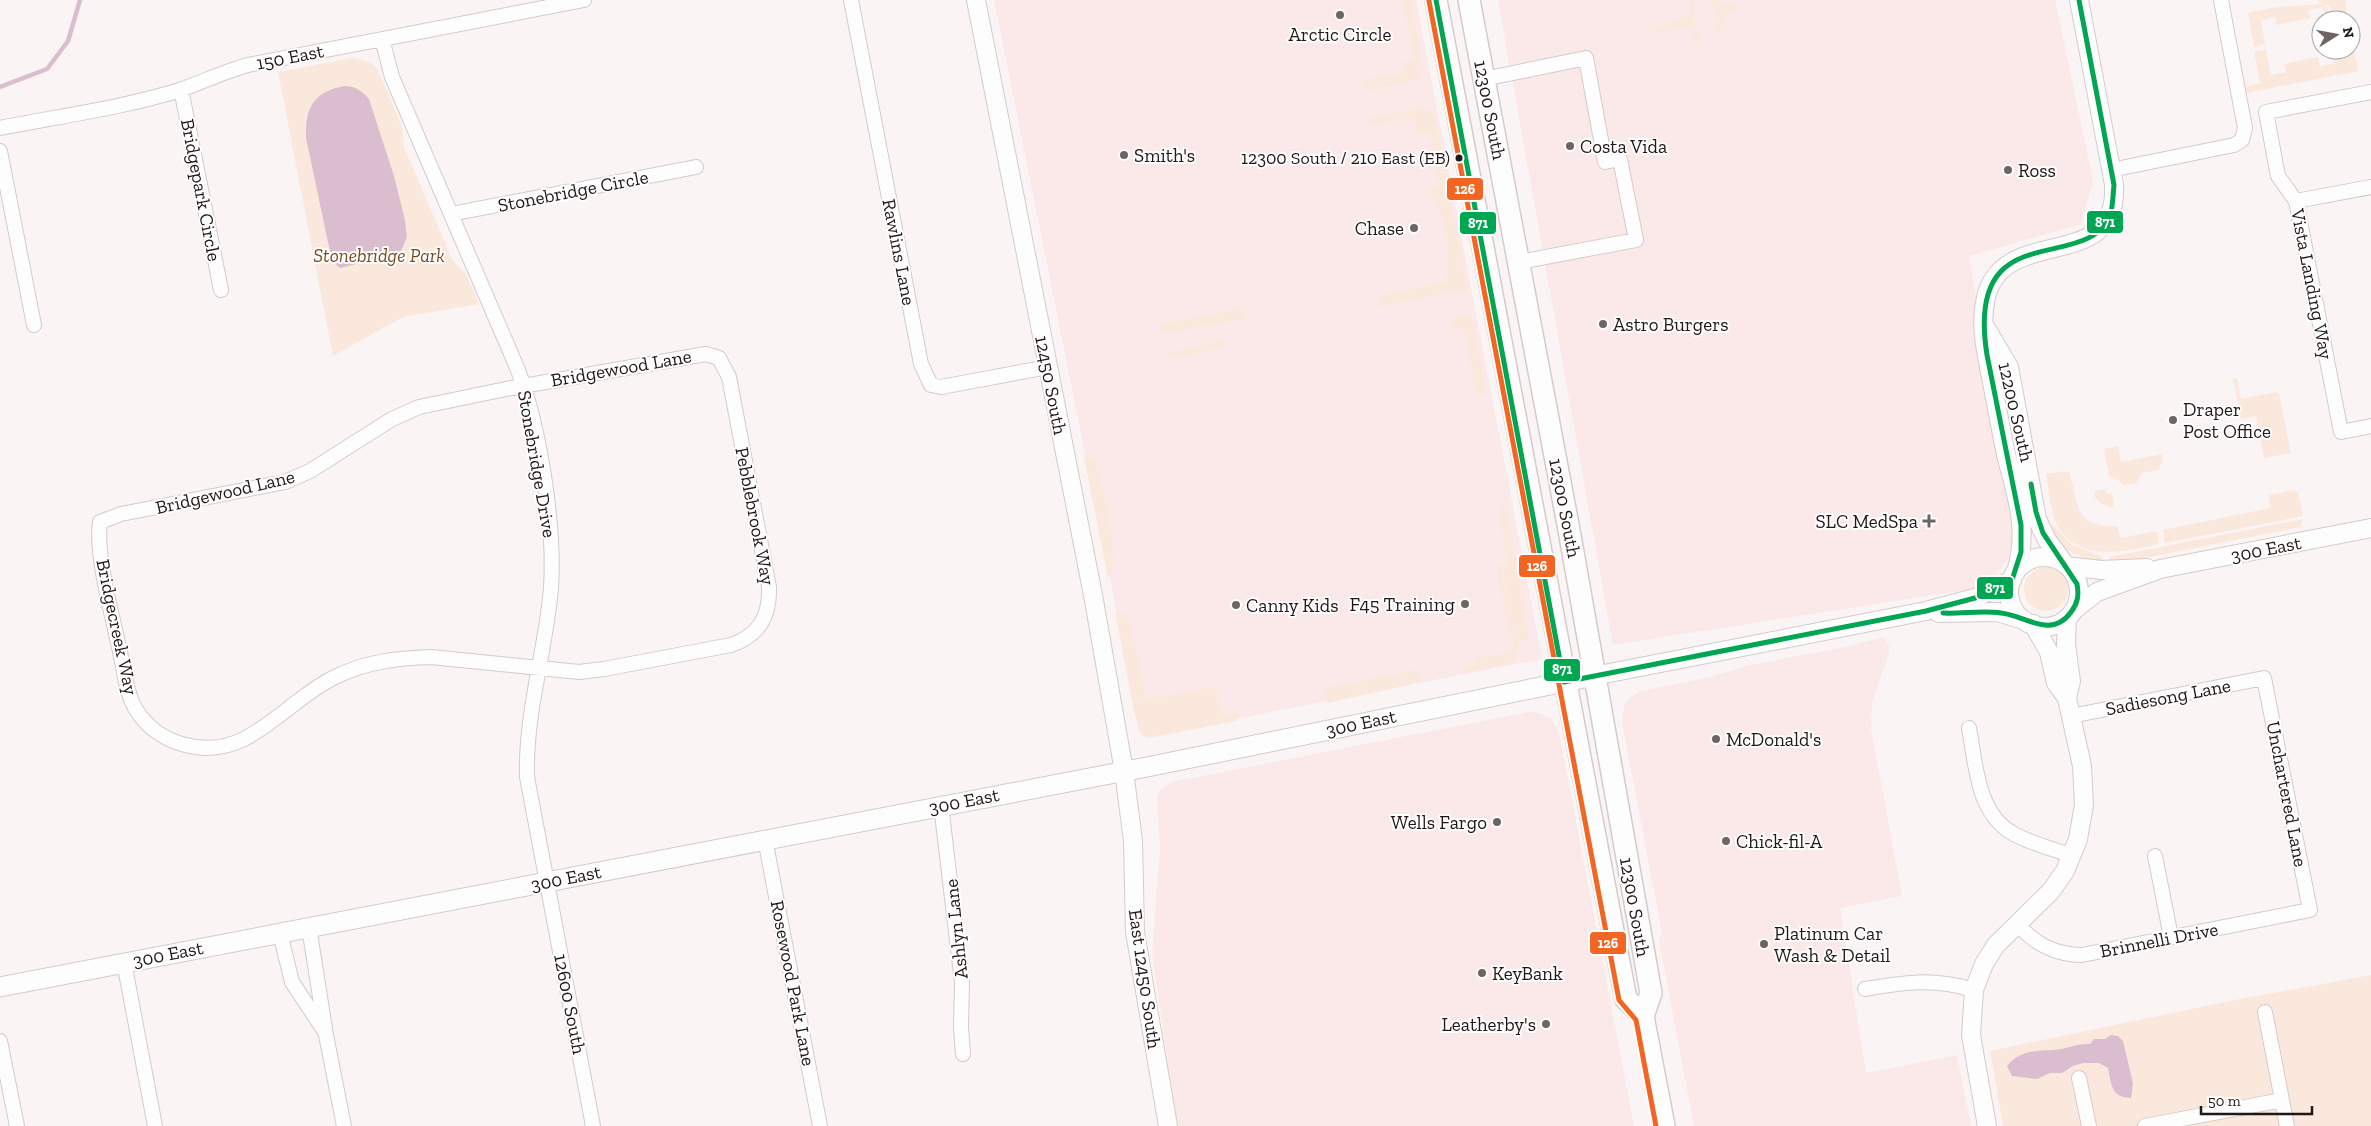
<svg xmlns="http://www.w3.org/2000/svg" width="2371" height="1126" viewBox="0 0 2371 1126" font-family="'Zilla Slab',serif">
	<style>
		.built { fill: #fae9e8 }
		.green { fill: #fbe8dc }
		.water { fill: #dabed0 }
		.lines { fill: none; stroke-linecap: round; stroke-linejoin: round }
		.stream { stroke: #dabed0; stroke-width: 4.5 }
		.minor-casing { stroke: #d4cbca; stroke-width: 16 }
		.tertiary-casing { stroke: #d4cbca; stroke-width: 20 }
		.secondary-casing { stroke: #d4cbca; stroke-width: 21 }
		.primary-casing { stroke: #d4cbca; stroke-width: 24 }
		.minor { stroke: #fefdfd; stroke-width: 14 }
		.tertiary { stroke: #fefdfd; stroke-width: 18 }
		.secondary { stroke: #fefdfd; stroke-width: 19 }
		.primary { stroke: #fefdfd; stroke-width: 21 }
		.bus-1-casing { stroke: #fff; stroke-width: 9 }
		.bus-2-casing { stroke: #fff; stroke-width: 9 }
		.bus-1 { stroke: #00a651; stroke-width: 5 }
		.bus-2 { stroke: #f26522; stroke-width: 5 }
		.poi-dot { fill: #6e6464; stroke: #fff; stroke-width: 2 }
		.bus-dot { fill: #221717; stroke: #fff; stroke-width: 2 }
		.labels { text-anchor: middle; dominant-baseline: central; stroke-width: 4; stroke-linejoin: round; paint-order: stroke }
		.bus-label { font-size: 18px; fill: #221717; stroke: #fff; text-anchor: end }
		.poi-label { font-size: 19px; fill: #221717; stroke: #fff; text-anchor: start }
		.street-label { font-size: 19px; fill: #221717; stroke: #fff }
		.park-label { font-size: 19px; font-style: italic; fill: #784b1f; stroke: #fff }
		.line-badge { stroke: #fff; stroke-width: 2 }
		.badge-label { font-size: 14px; text-anchor: middle; font-weight: bold; fill: #fff }
	</style>
	<rect width="100%" height="100%" fill="#faf4f4"/>
	<!-- built -->
	<path class="built" d="M994 0H1416L1542 659 1142 737Z
		M1498 0H2055L2093 181 2081 224 1969 256 2019 545 1985 587 1613 645Z
		M1883 637 1889 646V653L1872 702 1871 729 1902 896 1840 908 1866 1073 1957 1055 1971 1126H1694L1659 941 1662 932 1622 723 1624 706 1628 699 1640 691 1711 677 1746 666 1850 646Z
		M1528 712 1539 713 1550 718 1556 726 1560 737 1634 1126H1177L1152 953 1160 848 1157 799 1160 790 1172 782Z"/>
	<!-- green -->
	<path class="green" d="M1402 0H1410L1422 61 1415 67 1422 63 1423 73 1417 80 1365 92 1361 82 1376 85 1384 81 1398 82 1407 74 1398 81 1384 80 1376 84 1361 80 1404 73 1403 61 1414 58Z
		M1691 0H1694C1697 16 1686 16 1700 32L1699 39H1692L1693 26 1652 33V31L1689 14Z
		M1712 0H1719V6L1738 3 1739 9 1723 16 1721 31 1715 33 1714 27 1718 21 1719 14 1711 4Z
		M2318 0H2345L2348 20H2337L2329 6 2319 2Z
		M2323 4 2331 11 2335 20H2326L2323 7 2308 10 2310 18 2277 25 2275 17 2261 20 2265 44 2254 47 2248 13 2277 7Z
		M2351 33 2358 71 2246 93V87L2260 83 2254 52 2266 50 2271 75 2286 72 2284 64 2318 57 2320 66 2334 63 2332 50H2351Z
		M351 58 370 62 378 70 402 126 404 147 453 261 466 274 479 304 403 317 333 356 278 72Z
		M1424 108 1435 114 1468 289 1379 307 1377 296 1445 282C1453 251 1445 216 1427 190L1439 186 1429 133 1417 135 1414 118 1368 125 1370 118Z
		M1241 308 1246 312 1245 319 1170 333 1162 331 1161 324Z
		M1469 315 1474 325 1487 394 1476 395 1464 328 1453 329 1451 318Z
		M1223 341 1228 343 1225 347 1168 359 1165 356 1167 353Z
		M2233 378H2237L2241 399 2276 392 2279 394 2291 453 2264 458 2256 416 2241 419Z
		M2118 446 2121 462 2162 454 2163 461 2158 470 2142 473 2136 483 2123 485 2117 479 2109 476 2104 449Z
		M1084 456 1095 460C1101 487 1124 557 1108 578Z
		M2065 471 2070 474C2079 508 2075 527 2117 526L2121 538 2157 531 2159 544C2124 552 2074 564 2055 520 2049 506 2049 489 2046 474Z
		M2106 489 2107 494 2112 493 2114 505 2112 508 2100 503 2094 496 2095 491Z
		M2295 490 2298 493 2303 516 2165 543 2163 530 2270 508 2269 495Z
		M1506 505 1530 640 1522 641 1515 650 1516 662 1464 673 1463 668 1476 664 1477 658 1513 651V642L1515 638 1502 566 1508 563 1498 507Z
		M2303 519 2300 527 2125 562H2109L2110 557Z
		M2051 526H2054L2071 544 2103 557 2102 562C2084 559 2050 548 2051 526Z
		M1500 565 1514 638 1512 641 1496 566Z
		M2024 589a22 22 0 1 1 44 0a22 22 0 1 1-44 0Z
		M1115 611 1124 613 1128 618 1140 661 1146 698 1132 701Z
		M1419 669 1422 682 1327 703 1324 688Z
		M1215 686 1222 715 1241 711 1236 721 1148 738 1139 732 1132 702Z
		M2371 975V1126H2003L1990 1051 2235 1000Z"/>
	<!-- water -->
	<path class="water" d="M344 86C355 86 361 90 369 99L394 176 405 220 407 237 401 251 396 254 340 268 332 261 306 138C305 108 313 92 344 86Z
		M2111 1035 2118 1036 2123 1041 2133 1083 2131 1098C2111 1098 2111 1083 2108 1068L2099 1063H2083L2073 1066 2062 1073H2050L2037 1079 2012 1076 2007 1066C2020 1050 2036 1051 2054 1050 2066 1049 2077 1043 2090 1044L2094 1039H2105Z"/>
	<g class="lines">
		<!-- stream -->
		<path class="stream" d="M0 87 47 69 68 41 80 0"/>
		<defs>
			<path id="minor" d="M851 0 921 364 931 385 941 387 1048 367
				M382 39 392 77 518 370C540 429 555 525 551 588 546 650 525 713 527 777L593 1126
				M1484 79 1586 58 1605 162 1620 159 1636 240 1519 262
				M181 89 221 290
				M2371 92 2266 112 2278 176 2296 201 2341 432 2371 426
				M0 128C60 116 122 108 180 90 203 82 225 71 248 65L584 0
				M0 151 34 325
				M2111 170 2234 145 2242 140 2245 128 2221 0
				M2296 201 2371 187
				M451 214 696 167
				M706 354 719 358 729 377 769 587C770 617 759 635 731 645L604 669 579 672 431 657C397 658 365 662 335 677 302 693 277 722 244 739 206 758 157 745 135 708 126 692 125 674 121 657 114 620 95 557 100 522L121 514 285 482 310 471 392 419 419 407 506 389Z
				M1969 728C1976 766 1977 814 2014 834 2032 844 2054 849 2072 856
				M941 805 962 983 961 1027 963 1054
				M765 839 820 1126
				M2155 856 2171 937
				M2017 924C2035 944 2055 955 2082 955L2310 910 2264 678 2071 716
				M309 927 326 1035 344 1126
				M280 933 292 982 325 1032
				M124 962 155 1126
				M1865 989C1906 982 1933 978 1974 990
				M2265 1012 2287 1126
				M0 1041 17 1126
				M2079 1078 2089 1126
				M2145 1126 2282 1100"/>
			<path id="tertiary" d="M976 0 1093 595 1124 771 1133 841 1135 932 1168 1126
				M1986 328 2009 367 2037 519 2047 540 2064 563
				M2009 592a35 35 0 1 1 70 0a35 35 0 1 1-70 0Z
				M2067 566 2101 570 2147 568
				M2016 572C2030 526 2015 494 2005 450 2000 424 1995 398 1990 372 1985 347 1980 323 1986 297 2004 223 2119 275 2114 185L2079 0
				M2073 611 2097 592 2160 569 2371 528
				M1939 613 1997 612 2024 620
				M1594 676 1926 611 1975 598 2012 580
				M2067 698 2071 681 2066 644 2067 618
				M1987 1126 1971 1035 1974 990 1984 964 1996 945 2051 891 2065 871 2078 839 2084 805 2082 766 2067 698 2056 683 2049 652 2033 624"/>
			<path id="secondary" d="M0 987 1152 766 1594 676"/>
			<path id="primary" d="M1436 0 1626 999 1643 1016
				M1469 0 1569 530 1651 993 1643 1016 1664 1126"/>
		</defs>
		<!-- minor casing -->
		<use href="#minor" class="minor-casing"/>
		<!-- tertiary casing -->
		<use href="#tertiary" class="tertiary-casing"/>
		<!-- secondary casing -->
		<use href="#secondary" class="secondary-casing"/>
		<!-- primary casing -->
		<use href="#primary" class="primary-casing"/>
		<!-- minor -->
		<use href="#minor" class="minor"/>
		<!-- tertiary -->
		<use href="#tertiary" class="tertiary"/>
		<!-- secondary -->
		<use href="#secondary" class="secondary"/>
		<!-- primary -->
		<use href="#primary" class="primary"/>
		<defs>
			<path id="bus-1" d="M1436 0 1564 682 1926 611 1975 598 2012 580 2021 552V525L1987 355C1964 210 2090 278 2111 212 2113 204 2113 193 2114 185L2079 0
				M1943 613C1962 614 1982 610 2001 613 2025 615 2051 640 2071 612 2078 603 2079 595 2077 584L2043 533 2036 512 2031 484"/>
			<path id="bus-2" d="M1429 1 1619 1000 1636 1020 1656 1126"/>
		</defs>
		<!-- bus-1 casing -->
		<use href="#bus-1" class="bus-1-casing"/>
		<!-- bus-2 casing -->
		<use href="#bus-2" class="bus-2-casing"/>
		<!-- bus-1 -->
		<use href="#bus-1" class="bus-1"/>
		<!-- bus-2 -->
		<use href="#bus-2" class="bus-2"/>
	</g>
	<!-- markers -->
	<g class="poi-dot">
		<circle cx="1340" cy="15" r="5"/>
		<circle cx="1570" cy="146" r="5"/>
		<circle cx="1124" cy="155" r="5"/>
		<circle cx="2008" cy="170" r="5"/>
		<circle cx="1414" cy="228" r="5"/>
		<circle cx="1603" cy="324" r="5"/>
		<circle cx="2173" cy="420" r="5"/>
		<path d="M1926.5 513.5h5v5h5v5h-5v5h-5v-5h-5v-5h5z"/>
		<circle cx="1465" cy="604" r="5"/>
		<circle cx="1236" cy="605" r="5"/>
		<circle cx="1716" cy="739" r="5"/>
		<circle cx="1497" cy="822" r="5"/>
		<circle cx="1726" cy="841" r="5"/>
		<circle cx="1764" cy="944" r="5"/>
		<circle cx="1482" cy="973" r="5"/>
		<circle cx="1546" cy="1024" r="5"/>
	</g>
	<circle class="bus-dot" cx="1459" cy="158" r="4.5"/>
	<g class="labels">
		<!-- bus labels -->
		<g class="bus-label">
			<text x="1450" y="158">12300 South / 210 East (EB)</text>
		</g>
		<!-- poi labels -->
		<g class="poi-label">
			<text x="1340" y="34" text-anchor="middle">Arctic Circle</text>
			<text x="1580" y="146">Costa Vida</text>
			<text x="1134" y="155">Smith's</text>
			<text x="2018" y="170">Ross</text>
			<text x="1404" y="228" text-anchor="end">Chase</text>
			<text x="1613" y="324">Astro Burgers</text>
			<text x="2183" y="409">Draper<tspan x="2183" dy="22">Post Office</tspan></text>
			<text x="1918" y="521" text-anchor="end">SLC MedSpa</text>
			<text x="1455" y="604" text-anchor="end">F45 Training</text>
			<text x="1246" y="605">Canny Kids</text>
			<text x="1726" y="739">McDonald's</text>
			<text x="1487" y="822" text-anchor="end">Wells Fargo</text>
			<text x="1736" y="841">Chick-fil-A</text>
			<text x="1774" y="933">Platinum Car<tspan x="1774" dy="22">Wash &amp; Detail</tspan></text>
			<text x="1492" y="973">KeyBank</text>
			<text x="1536" y="1024" text-anchor="end">Leatherby's</text>
		</g>
		<!-- street labels -->
		<g class="street-label">
			<text transform="translate(290 57) rotate(-11)">150 East</text>
			<text transform="translate(1490 110) rotate(79)">12300 South</text>
			<text transform="translate(201 190) rotate(79)">Bridgepark Circle</text>
			<text transform="translate(573 191) rotate(-11)">Stonebridge Circle</text>
			<text transform="translate(899 252) rotate(79)">Rawlins Lane</text>
			<text transform="translate(2312 284) rotate(79)">Vista Landing Way</text>
			<text transform="translate(621 368) rotate(-10)">Bridgewood Lane</text>
			<text transform="translate(1051 385) rotate(79)">12450 South</text>
			<text transform="translate(2016 412) rotate(77)">12200 South</text>
			<text transform="translate(537 464) rotate(80)">Stonebridge Drive</text>
			<text transform="translate(225 492) rotate(-13)">Bridgewood Lane</text>
			<text transform="translate(1565 508) rotate(79)">12300 South</text>
			<text transform="translate(755 516) rotate(79)">Pebblebrook Way</text>
			<text transform="translate(2266 549) rotate(-11)">300 East</text>
			<text transform="translate(117 627) rotate(78)">Bridgecreek Way</text>
			<text transform="translate(2168 697) rotate(-11)">Sadiesong Lane</text>
			<text transform="translate(1361 723) rotate(-12)">300 East</text>
			<text transform="translate(2287 794) rotate(79)">Unchartered Lane</text>
			<text transform="translate(964 801) rotate(-11)">300 East</text>
			<text transform="translate(566 878) rotate(-11)">300 East</text>
			<text transform="translate(1635 907) rotate(80)">12300 South</text>
			<text transform="translate(956 929) rotate(-96)">Ashlyn Lane</text>
			<text transform="translate(2159 940) rotate(-11)">Brinnelli Drive</text>
			<text transform="translate(168 954) rotate(-11)">300 East</text>
			<text transform="translate(1145 979) rotate(82)">East 12450 South</text>
			<text transform="translate(793 983) rotate(79)">Rosewood Park Lane</text>
			<text transform="translate(570 1004) rotate(79)">12600 South</text>
		</g>
		<!-- park labels -->
		<g class="park-label">
			<text x="379" y="255">Stonebridge Park</text>
		</g>
	</g>
	<g class="line-badge">
		<rect x="1446" y="177" width="38" height="24" rx="5" fill="#f26522"/>
		<rect x="2086" y="210" width="38" height="24" rx="5" fill="#00a651"/>
		<rect x="1459" y="211" width="38" height="24" rx="5" fill="#00a651"/>
		<rect x="1518" y="554" width="38" height="24" rx="5" fill="#f26522"/>
		<rect x="1976" y="576" width="38" height="24" rx="5" fill="#00a651"/>
		<rect x="1543" y="658" width="38" height="24" rx="5" fill="#00a651"/>
		<rect x="1589" y="931" width="38" height="24" rx="5" fill="#f26522"/>
	</g>
	<g class="badge-label">
		<text x="1465" y="194">126</text>
		<text x="2105" y="227">871</text>
		<text x="1478" y="228">871</text>
		<text x="1537" y="571">126</text>
		<text x="1995" y="593">871</text>
		<text x="1562" y="674">871</text>
		<text x="1608" y="948">126</text>
	</g>
	<!-- north arrow -->
	<g transform="translate(2336 35) rotate(79)"><circle r="24" fill="#ffffff" stroke="#a7a2a2"/>
	<path d="M0-4L9 19L0 12L-9 19Z" fill="#6e6464"/>
	<text y="-8" font-size="14" font-weight="bold" text-anchor="middle" fill="#221717">N</text>
	</g>
	<!-- scale -->
	<path d="M2201 1106v8h111v-8" fill="none" stroke="#221717" stroke-width="2.5"/>
	<text x="2208" y="1106" font-size="15" fill="#221717" stroke="#ffffff" stroke-width="4" paint-order="stroke">50 m</text>
</svg>
